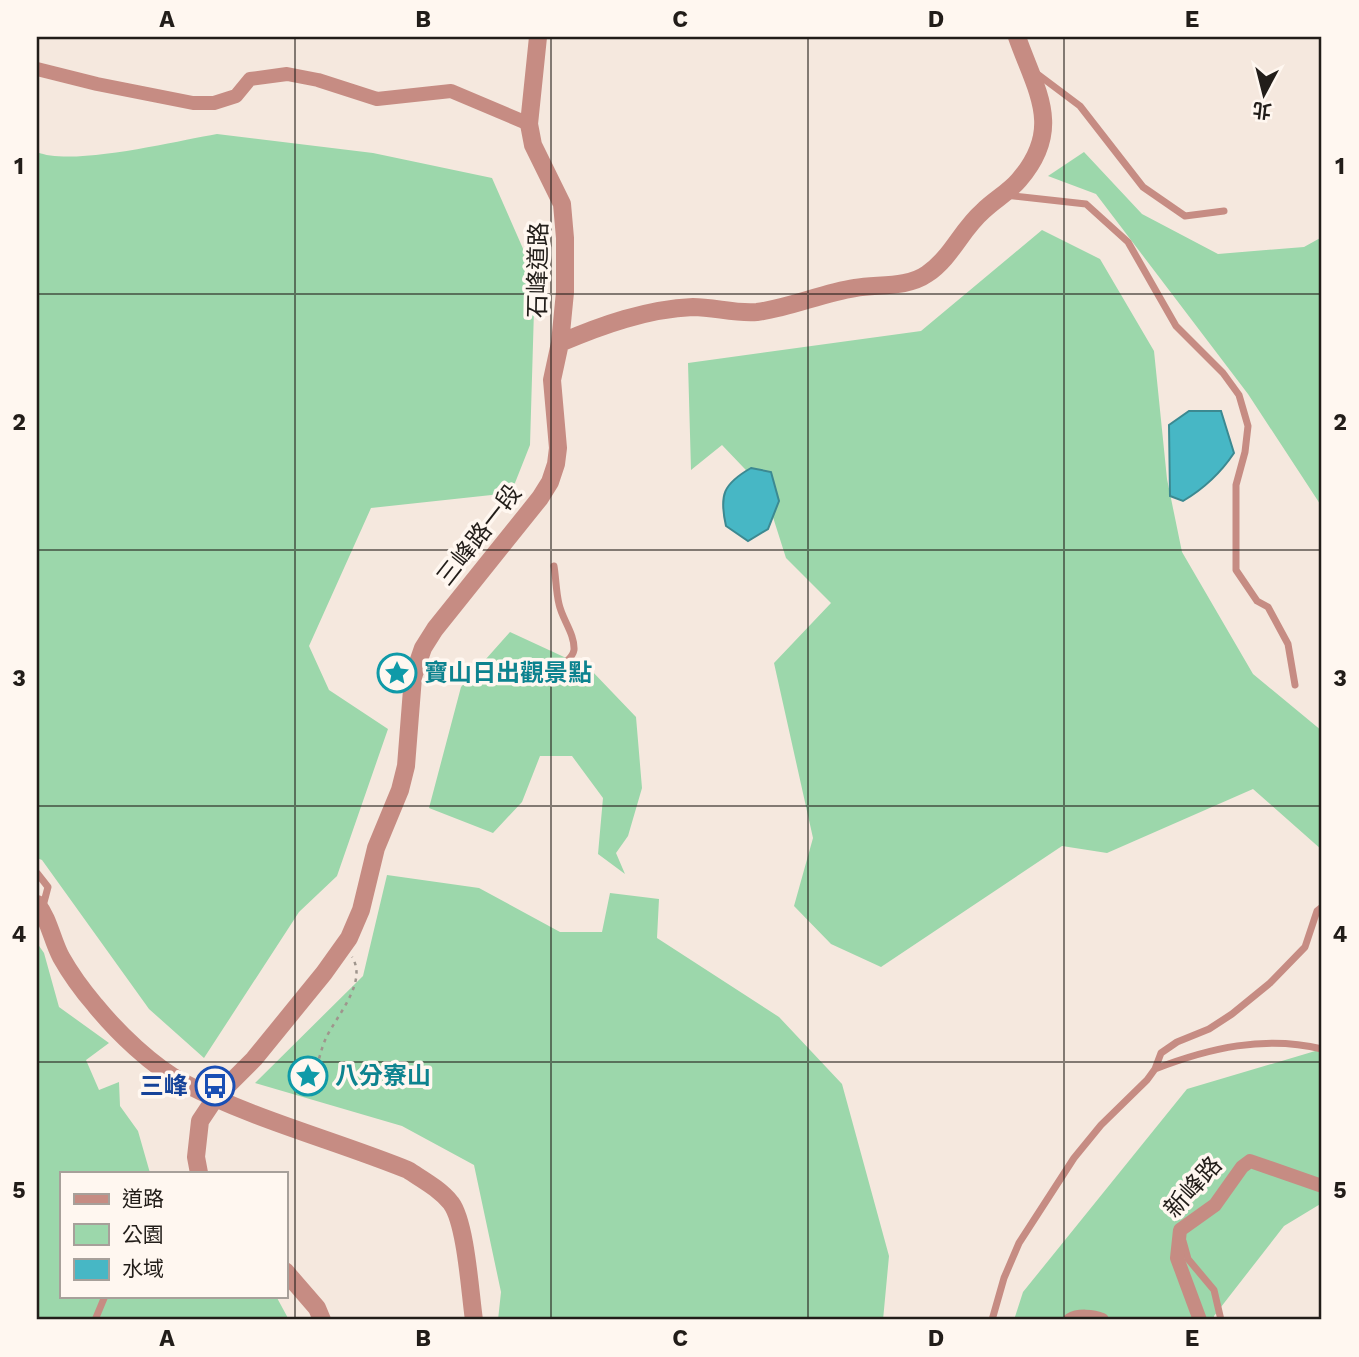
<svg xmlns="http://www.w3.org/2000/svg" width="1359" height="1357" viewBox="0 0 1359 1357" font-family="'Work Sans','Noto Sans TC',sans-serif">
	<style>
		.green { fill: #9cd7ab }
		.water { fill: #47b7c5; stroke: #3c8991; stroke-width: 2 }
		.lines { fill: none; stroke-linecap: round; stroke-linejoin: round }
		.path { stroke: #9f958d; stroke-width: 2.5; stroke-dasharray: 3.5 5; stroke-linecap: butt }
		.service { stroke: #c68c83; stroke-width: 7 }
		.minor { stroke: #c68c83; stroke-width: 14 }
		.tertiary { stroke: #c68c83; stroke-width: 18 }
		.grid { fill: none; stroke: #221d19; stroke-width: 2; stroke-opacity: 0.55 }
		.labels { text-anchor: middle; dominant-baseline: central; stroke-width: 7; stroke-linejoin: round; paint-order: stroke }
		.street-label { font-size: 24px; fill: #221d19; stroke: #fff7f0 }
		.culture-label { font-size: 24px; font-weight: bold; fill: #0d838f; stroke: #fff7f0; text-anchor: start }
		.transit-label { font-size: 24px; font-weight: bold; fill: #164399; stroke: #fff7f0; text-anchor: end }
		.neatline { fill: none; stroke: #221d19; stroke-width: 2.5 }
		.grid-label { font-size: 23px; text-anchor: middle; font-weight: bold; fill: #221d19 }
	</style>
	<rect width="100%" height="100%" fill="#f5e8de"/>
	<!-- green -->
	<path class="green" d="M217 134 373 153 492 178 535 276 530 445 511 493 371 508 309 646 329 690 388 729 337 876 299 912 204 1058 149 1009 42 860 37 858V152C71 167 176 141 217 134Z
		M1084 152 1142 214 1218 254 1304 247 1322 237V507L1248 394 1096 194 1048 176Z
		M1042 230 1100 259 1154 351 1167 479 1182 552 1253 674 1322 731V850L1253 789 1107 853 1062 846 881 967 831 944 794 906 813 838 774 663 831 603 786 558 764 489 722 445 691 470 688 363 921 331Z
		M510 632 590 669 636 717 642 788 628 836 616 853 625 874 598 854 603 798 572 756H540L522 802 493 833 429 808 461 687Z
		M387 875 479 888 560 932H602L610 893 659 899 657 938 779 1017 842 1084 889 1256 883 1320H498L501 1292 474 1165 402 1126 255 1083 363 976Z
		M37 943 44 953 59 1007 109 1043 86 1060 99 1090 119 1082 120 1106 138 1131 150 1173H61V1296H276L289 1320H37Z
		M1322 1049V1203L1284 1226 1214 1316V1320H1014L1023 1292 1187 1089Z"/>
	<!-- water -->
	<path class="water" d="M1189 411H1221L1234 453C1220 474 1205 488 1183 501L1170 496 1169 425Z
		M751 468 771 472 779 501 768 529 748 541 726 526C719 495 723 484 751 468Z"/>
	<g class="lines">
		<!-- path -->
		<path class="path" d="M315 1075C318 1063 321 1049 326 1038 337 1015 368 982 352 957"/>
		<!-- service -->
		<path class="service" d="M1036 73 1080 106 1143 187 1185 216 1224 211
			M1005 195 1086 204 1128 242 1176 326 1223 373 1239 395 1248 426 1245 452 1236 485V570L1257 601 1268 607 1288 644 1295 685
			M419 662C460 670 530 694 565 663 569 659 573 656 574 650 575 634 562 619 559 604 556 592 556 578 554 566
			M37 873 48 887 43 906
			M1155 1069C1209 1048 1265 1035 1322 1049
			M1183 1241 1188 1259 1214 1290 1221 1320
			M95 1320 105 1296
			M992 1320 1004 1278 1019 1243 1074 1158 1101 1125 1147 1080 1155 1069 1161 1053 1177 1042 1209 1029 1232 1014 1270 983 1305 947 1317 911 1322 907"/>
		<!-- minor -->
		<path class="minor" d="M37 69 97 84 193 103H214L236 96 250 79 287 74 318 80 377 99 451 91 529 124
			M1070 1320C1078 1315 1093 1316 1102 1320
			M1200 1320 1177 1258 1180 1230 1215 1205 1242 1167 1250 1161 1322 1186"/>
		<!-- tertiary -->
		<path class="tertiary" d="M560 343C602 325 647 309 693 307 714 307 736 314 757 312 790 308 822 293 855 288 878 284 907 288 927 274 952 257 961 230 983 211 994 200 1009 192 1019 180 1064 128 1036 91 1017 37
			M37 904C49 919 52 940 61 957 70 973 83 991 95 1005 117 1032 153 1067 184 1083 255 1120 334 1140 408 1170 423 1180 440 1189 451 1203 466 1223 470 1293 474 1320
			M199 1173 196 1157 200 1121 216 1097 254 1059 324 973 349 938 361 910 376 848 400 790 406 766 413 677 423 648 435 629 540 498 550 482 556 464 558 448 552 380 560 343 565 292V238L562 204 533 145 529 124 538 37
			M285 1271 317 1308 322 1320"/>
	</g>
	<!-- grid -->
	<path class="grid" d="M295 37V1320M551 37V1320M808 37V1320M1064 37V1320M37 294H1322M37 550H1322M37 806H1322M37 1062H1322"/>
	<!-- icons -->
	<defs>
		<symbol id="sight-ring" viewBox="-11 -11 22 22"><circle r="9.5" fill="#fff7f0" stroke="#0f9aa8" stroke-width="1.5"/><path d="M0-6L1.8-2.2L6-1.7L2.9 1.2L3.7 5.4L0 3.3L-3.7 5.4L-2.9 1.2L-6-1.7L-1.8-2.2Z" fill="#0f9aa8"/></symbol>
		<symbol id="bus-ring" viewBox="-11 -11 22 22"><circle r="9.5" fill="#fff7f0" stroke="#1a4fb4" stroke-width="1.5"/><path d="M-5-6H5V4H4V6H2V4H-2V6H-4V4H-5ZM-3.5-4V0h7V-4ZM-3.5 1.2v1.5H-2V1.2ZM2 1.2v1.5H3.5V1.2Z" fill="#1a4fb4"/></symbol>
	</defs>
	<g fill-rule="evenodd">
		<use href="#sight-ring" x="375" y="651" width="44" height="44"/>
		<use href="#sight-ring" x="286" y="1054" width="44" height="44"/>
		<use href="#bus-ring" x="193" y="1064" width="44" height="44"/>
	</g>
	<g class="labels">
		<!-- street labels -->
		<g class="street-label">
			<text transform="translate(538 270) rotate(-89)">石峰道路</text>
			<text transform="translate(479 535) rotate(-52)">三峰路一段</text>
			<text transform="translate(1193 1187) rotate(-48)">新峰路</text>
		</g>
		<!-- culture labels -->
		<g class="culture-label">
			<text x="424" y="673">寶山日出觀景點</text>
			<text x="335" y="1076">八分寮山</text>
		</g>
		<!-- transit labels -->
		<g class="transit-label">
			<text x="188" y="1086">三峰</text>
		</g>
	</g>
	<!-- border -->
	<rect width="1359" height="1357" fill="none" stroke="#fff7f0" stroke-width="77"/>
	<!-- legend -->
	<rect x="60" y="1172" width="228" height="126" fill="#fff7f0" stroke="#a7a09a" stroke-width="2"/>
	<rect x="74" y="1194" width="35" height="10" fill="#c68c83" stroke="#a7a09a" stroke-width="2"/>
	<text x="122" y="1206" font-size="21" fill="#221d19">道路</text>
	<rect x="74" y="1224" width="35" height="21" fill="#9cd7ab" stroke="#a7a09a" stroke-width="2"/>
	<text x="122" y="1242" font-size="21" fill="#221d19">公園</text>
	<rect x="74" y="1259" width="35" height="21" fill="#47b7c5" stroke="#a7a09a" stroke-width="2"/>
	<text x="122" y="1276" font-size="21" fill="#221d19">水域</text>
	<!-- north arrow -->
	<g transform="translate(1264 94) rotate(187)" stroke="#fff7f0" stroke-width="5" paint-order="stroke">
	<path d="M0-5L12 26L0 18L-12 26Z" fill="#221d19"/>
	<text y="-10" font-size="19" font-weight="bold" text-anchor="middle" fill="#221d19">北</text>
	</g>
	<rect x="38" y="38" width="1282" height="1280" class="neatline"/>
	<g class="grid-label">
		<text x="167" y="27">A</text>
		<text x="423" y="27">B</text>
		<text x="680" y="27">C</text>
		<text x="936" y="27">D</text>
		<text x="1192" y="27">E</text>
		<text x="19" y="174">1</text>
		<text x="1340" y="174">1</text>
		<text x="19" y="430">2</text>
		<text x="1340" y="430">2</text>
		<text x="19" y="686">3</text>
		<text x="1340" y="686">3</text>
		<text x="19" y="942">4</text>
		<text x="1340" y="942">4</text>
		<text x="19" y="1198">5</text>
		<text x="1340" y="1198">5</text>
		<text x="167" y="1346">A</text>
		<text x="423" y="1346">B</text>
		<text x="680" y="1346">C</text>
		<text x="936" y="1346">D</text>
		<text x="1192" y="1346">E</text>
	</g>
</svg>
